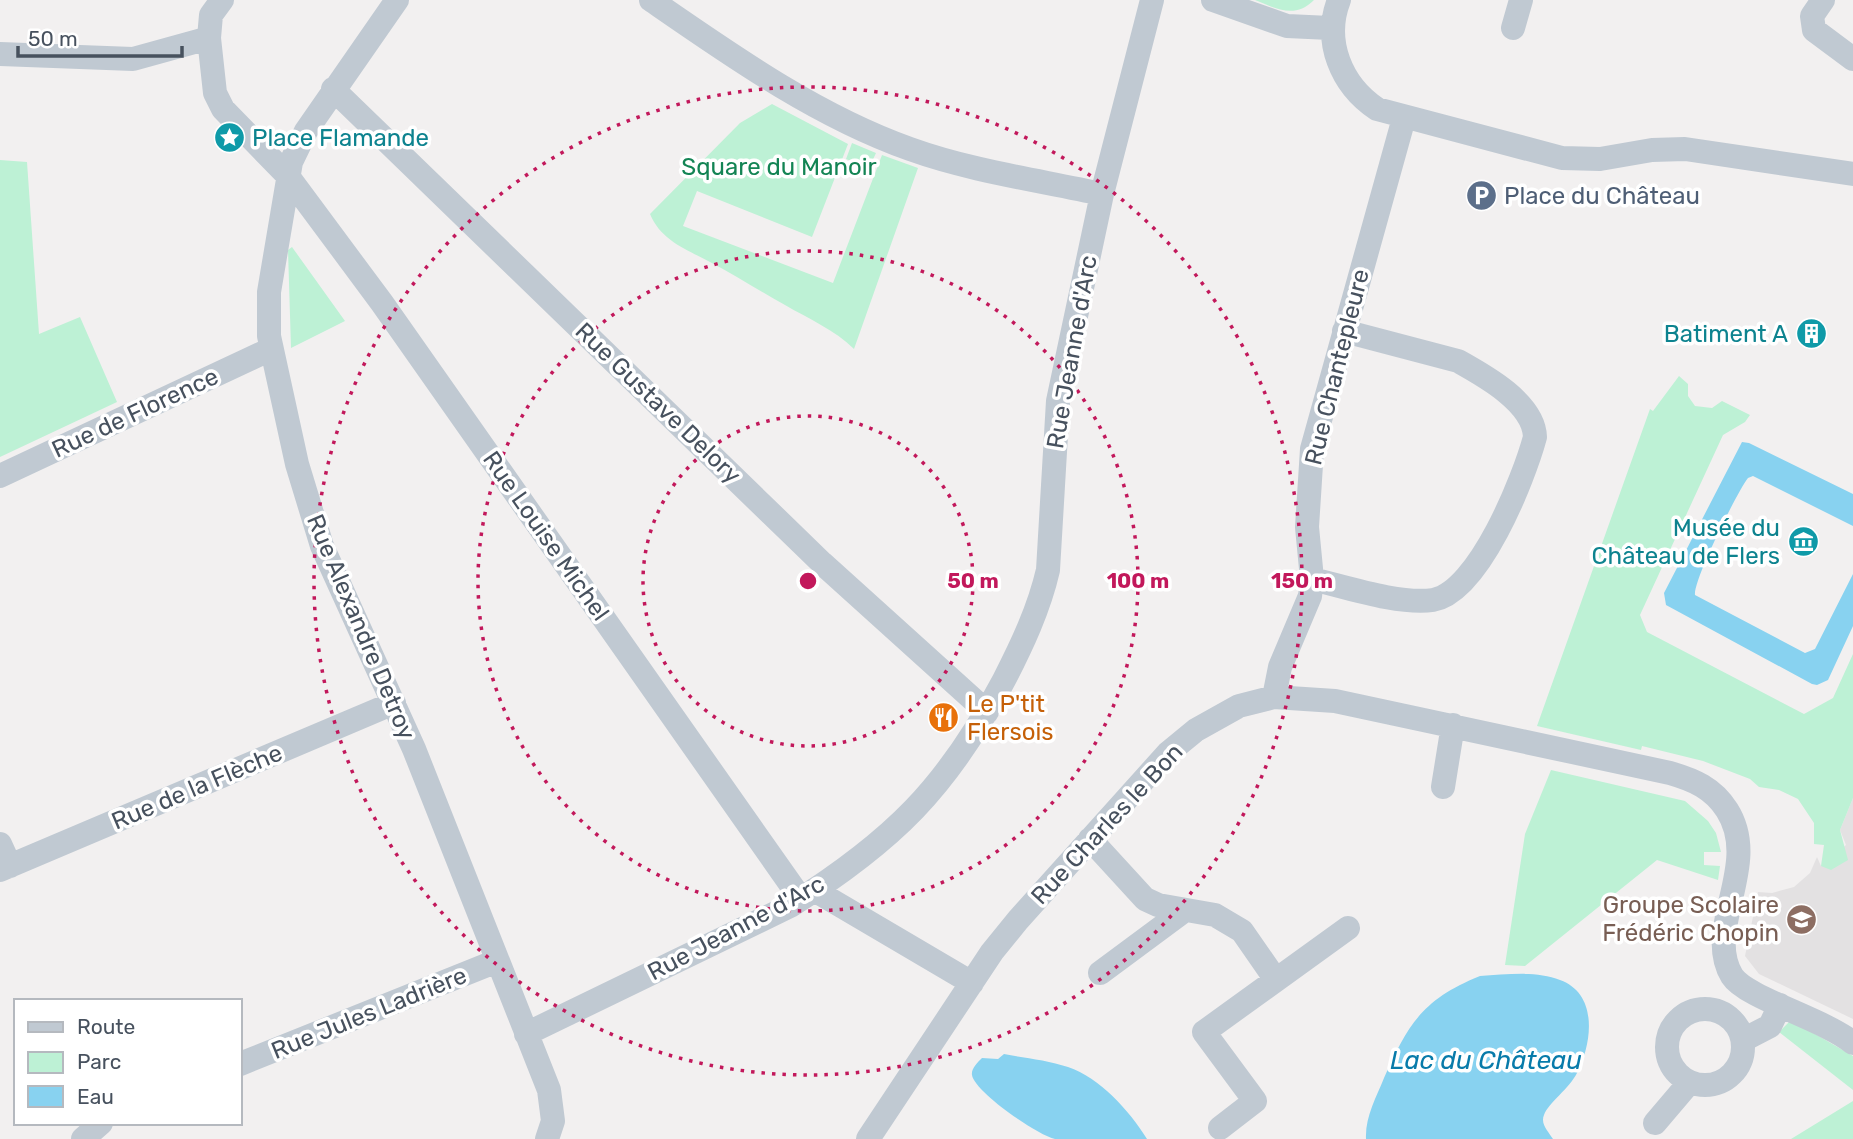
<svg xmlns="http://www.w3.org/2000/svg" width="1853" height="1139" viewBox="0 0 1853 1139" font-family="Rubik,sans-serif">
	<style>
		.education { fill: #e3e1e2 }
		.green { fill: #bdf1d5 }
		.water { fill: #88d2f0 }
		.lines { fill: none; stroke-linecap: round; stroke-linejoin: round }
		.minor { stroke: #c0c9d2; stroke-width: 24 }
		.ring { fill: none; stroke: #c2185b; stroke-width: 3.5; stroke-dasharray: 3.5 7 }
		.labels { text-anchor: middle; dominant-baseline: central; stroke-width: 7; stroke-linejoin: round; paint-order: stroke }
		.culture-label { font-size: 24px; fill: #0d838f; stroke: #fff; text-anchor: end }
		.park-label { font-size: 24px; fill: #138454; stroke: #fff }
		.service-label { font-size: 24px; fill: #4e5e75; stroke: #fff; text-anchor: start }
		.street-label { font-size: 24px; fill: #47515e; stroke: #fff }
		.food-label { font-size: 24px; fill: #c56008; stroke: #fff; text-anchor: start }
		.education-label { font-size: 24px; fill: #785e54; stroke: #fff; text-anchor: end }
		.water-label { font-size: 26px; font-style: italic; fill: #087baa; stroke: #fff }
		.centre { fill: #c2185b; stroke: #fff; stroke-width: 3.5 }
		.ring-label { font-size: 21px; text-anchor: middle; font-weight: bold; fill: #c2185b; stroke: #fff; stroke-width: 7; stroke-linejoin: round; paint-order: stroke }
	</style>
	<rect width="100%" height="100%" fill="#f2f0f0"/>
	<!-- education -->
	<path class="education" d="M1853 798V1019L1759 974 1745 956 1758 892 1772 893 1794 887 1810 873 1817 857 1821 866 1846 845 1840 830Z"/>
	<!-- green -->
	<path class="green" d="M1255 0H1314C1295 19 1277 9 1255 0Z
		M772 104 848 144 812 237 697 191 683 226 833 283 882 155 918 168 854 349C835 330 809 319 785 305 760 291 736 276 710 262 688 250 661 241 650 214L740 123Z
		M852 143 876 153 869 168 846 159Z
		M0 160 27 162 39 334 80 317 117 402 0 457Z
		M292 247 345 321 291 348 288 250Z
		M1679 376 1688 384V396L1695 406 1712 408 1722 401 1750 415 1745 422 1723 435 1640 615 1647 632 1804 714 1833 698 1853 654V798L1840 830 1848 860 1831 870 1821 866 1824 845 1814 844V823L1798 799 1779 790 1759 787 1750 779 1703 761 1642 746 1641 750 1537 726 1650 409 1653 411Z
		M1551 770 1685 801 1708 821 1716 833 1721 852H1704V865L1720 866 1718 880 1657 860 1525 966 1505 965 1525 834Z
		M1791 1020 1853 1056V1090L1779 1032Z
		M1853 1101V1139H1791Z"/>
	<!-- water -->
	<path class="water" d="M1742 442 1749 443 1853 494V526L1753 476 1748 478C1737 492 1693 581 1695 595L1805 653 1815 649 1853 574V626L1828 680 1817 685 1812 684 1666 605 1664 593Z
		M1480 976C1505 975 1536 970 1560 980 1599 994 1592 1044 1577 1073 1569 1089 1549 1102 1544 1115 1540 1124 1549 1132 1553 1139H1366C1365 1117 1376 1098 1384 1078 1408 1024 1423 999 1480 976Z
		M1004 1054C1024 1058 1048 1060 1068 1067 1100 1078 1129 1110 1147 1139 1123 1139 1076 1139 1055 1139 1035 1134 974 1091 972 1075 971 1069 977 1063 982 1058L998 1059Z"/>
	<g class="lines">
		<!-- minor -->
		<path class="minor" d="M222 0 211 15 209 38 215 93 223 109 287 175 382 303 801 899
			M397 0 306 131 291 162 269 292V336L297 464 322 546 414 749 549 1090 553 1121 547 1139
			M651 0C732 56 817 116 910 149 971 171 1038 180 1102 194
			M1213 0 1287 26 1330 28
			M1339 0C1323 41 1341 85 1377 109L1562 158 1600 159 1652 150 1685 149 1853 174
			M1823 0 1812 16 1814 30 1853 59
			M1513 28 1521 0
			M0 54 133 59 209 38
			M333 89 822 563 987 712
			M0 476 271 349
			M1312 579C1346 587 1400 605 1433 600 1479 592 1524 478 1535 437 1534 403 1485 376 1458 361L1344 331
			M1274 697 1280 667 1310 596 1312 579 1307 527 1312 449 1404 118
			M1443 787 1453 725
			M1090 839 1145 899 1158 905 1215 915 1242 931 1276 980
			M0 844 10 866
			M0 870 394 703
			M814 890 972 983
			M1100 973 1185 910
			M1667 1047a38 38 0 1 1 76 0a38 38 0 1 1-76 0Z
			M526 1034 790 906C893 841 947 788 1004 680 1022 645 1039 609 1048 570L1058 401 1102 194 1152 0
			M1743 1040 1770 1026 1780 1005
			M240 1064 497 961
			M1655 1123 1689 1083
			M1220 1128 1255 1101 1204 1032 1348 928
			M83 1139 101 1123
			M868 1139 992 952 1018 920 1168 753 1196 730 1239 706 1274 697 1335 701 1670 773C1694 780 1713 788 1727 810 1762 865 1703 928 1732 976 1746 998 1824 1019 1853 1043"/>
	</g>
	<!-- distance rings -->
	<g class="ring">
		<circle cx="808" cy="581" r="165"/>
		<circle cx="808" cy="581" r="330"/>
		<circle cx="808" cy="581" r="494"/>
	</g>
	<!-- icons -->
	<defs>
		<symbol id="sight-disc" viewBox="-11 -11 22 22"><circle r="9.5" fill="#0f9aa8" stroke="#fff"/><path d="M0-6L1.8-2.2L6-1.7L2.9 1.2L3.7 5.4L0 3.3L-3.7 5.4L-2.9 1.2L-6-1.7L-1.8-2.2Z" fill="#fff"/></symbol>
		<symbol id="parking-disc" viewBox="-11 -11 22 22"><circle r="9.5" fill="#5c6f8a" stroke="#fff"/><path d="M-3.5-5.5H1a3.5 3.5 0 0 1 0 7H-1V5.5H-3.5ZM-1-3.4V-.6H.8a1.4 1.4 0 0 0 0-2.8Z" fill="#fff"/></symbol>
		<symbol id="building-disc" viewBox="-11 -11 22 22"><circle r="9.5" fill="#0f9aa8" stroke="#fff"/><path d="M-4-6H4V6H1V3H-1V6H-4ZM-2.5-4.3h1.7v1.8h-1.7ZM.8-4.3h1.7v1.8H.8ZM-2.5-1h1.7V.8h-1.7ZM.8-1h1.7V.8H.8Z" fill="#fff"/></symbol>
		<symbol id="museum-disc" viewBox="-11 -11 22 22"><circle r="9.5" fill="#0f9aa8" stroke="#fff"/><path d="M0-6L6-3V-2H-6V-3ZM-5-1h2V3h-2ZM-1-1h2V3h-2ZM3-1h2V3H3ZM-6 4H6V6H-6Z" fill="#fff"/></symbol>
		<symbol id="restaurant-disc" viewBox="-11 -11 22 22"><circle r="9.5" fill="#e8710a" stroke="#fff"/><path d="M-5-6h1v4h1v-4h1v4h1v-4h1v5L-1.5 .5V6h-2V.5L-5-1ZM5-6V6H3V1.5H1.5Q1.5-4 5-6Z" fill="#fff"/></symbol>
		<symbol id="school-disc" viewBox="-11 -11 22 22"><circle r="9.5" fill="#8d6e63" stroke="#fff"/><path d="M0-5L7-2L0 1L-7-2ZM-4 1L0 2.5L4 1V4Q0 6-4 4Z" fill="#fff"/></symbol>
	</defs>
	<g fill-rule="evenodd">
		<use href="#sight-disc" x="212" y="120" width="35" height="35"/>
		<use href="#parking-disc" x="1464" y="178" width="35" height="35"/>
		<use href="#building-disc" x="1794" y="316" width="35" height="35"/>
		<use href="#museum-disc" x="1786" y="524" width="35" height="35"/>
		<use href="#restaurant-disc" x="926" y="700" width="35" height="35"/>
		<use href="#school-disc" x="1784" y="902" width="35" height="35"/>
	</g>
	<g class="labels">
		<!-- culture labels -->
		<g class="culture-label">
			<text x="252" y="138" text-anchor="start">Place Flamande</text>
			<text x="1788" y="334">Batiment A</text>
			<text x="1780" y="528">Musée du<tspan x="1780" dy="28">Château de Flers</tspan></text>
		</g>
		<!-- park labels -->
		<g class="park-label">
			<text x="779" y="167">Square du Manoir</text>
		</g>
		<!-- service labels -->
		<g class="service-label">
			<text x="1504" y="196">Place du Château</text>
		</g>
		<!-- street labels -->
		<g class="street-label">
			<text transform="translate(1072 352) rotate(-80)">Rue Jeanne d'Arc</text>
			<text transform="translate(1337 367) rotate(-76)">Rue Chantepleure</text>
			<text transform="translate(658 403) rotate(44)">Rue Gustave Delory</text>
			<text transform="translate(135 413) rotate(-25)">Rue de Florence</text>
			<text transform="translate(546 536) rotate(55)">Rue Louise Michel</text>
			<text transform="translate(361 627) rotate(67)">Rue Alexandre Detroy</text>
			<text transform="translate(197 787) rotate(-23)">Rue de la Flèche</text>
			<text transform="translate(1107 824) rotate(-47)">Rue Charles le Bon</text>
			<text transform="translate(736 928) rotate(-28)">Rue Jeanne d'Arc</text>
			<text transform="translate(369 1013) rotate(-22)">Rue Jules Ladrière</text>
		</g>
		<!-- food labels -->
		<g class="food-label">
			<text x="967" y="704">Le P'tit<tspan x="967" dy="28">Flersois</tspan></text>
		</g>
		<!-- education labels -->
		<g class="education-label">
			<text x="1779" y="905">Groupe Scolaire<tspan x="1779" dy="28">Frédéric Chopin</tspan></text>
		</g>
		<!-- water labels -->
		<g class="water-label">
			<text x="1486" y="1060">Lac du Château</text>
		</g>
	</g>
	<circle cx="808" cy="581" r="10" class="centre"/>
	<g class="ring-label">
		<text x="973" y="588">50 m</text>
		<text x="1138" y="588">100 m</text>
		<text x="1302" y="588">150 m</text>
	</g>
	<!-- legend -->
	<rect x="14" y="999" width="228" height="126" fill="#ffffff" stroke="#b5b9bf" stroke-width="2"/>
	<rect x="28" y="1022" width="35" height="10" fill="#c0c9d2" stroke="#b5b9bf" stroke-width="2"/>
	<text x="77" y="1034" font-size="21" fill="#47515e">Route</text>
	<rect x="28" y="1052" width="35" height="21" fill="#bdf1d5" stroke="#b5b9bf" stroke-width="2"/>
	<text x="77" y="1069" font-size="21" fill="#47515e">Parc</text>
	<rect x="28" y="1086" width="35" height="21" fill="#88d2f0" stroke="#b5b9bf" stroke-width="2"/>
	<text x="77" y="1104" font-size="21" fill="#47515e">Eau</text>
	<!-- scale -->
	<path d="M18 46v10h164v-10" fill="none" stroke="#47515e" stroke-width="3.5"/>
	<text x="28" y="46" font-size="21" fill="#47515e" stroke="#ffffff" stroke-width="5" paint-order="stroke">50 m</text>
</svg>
